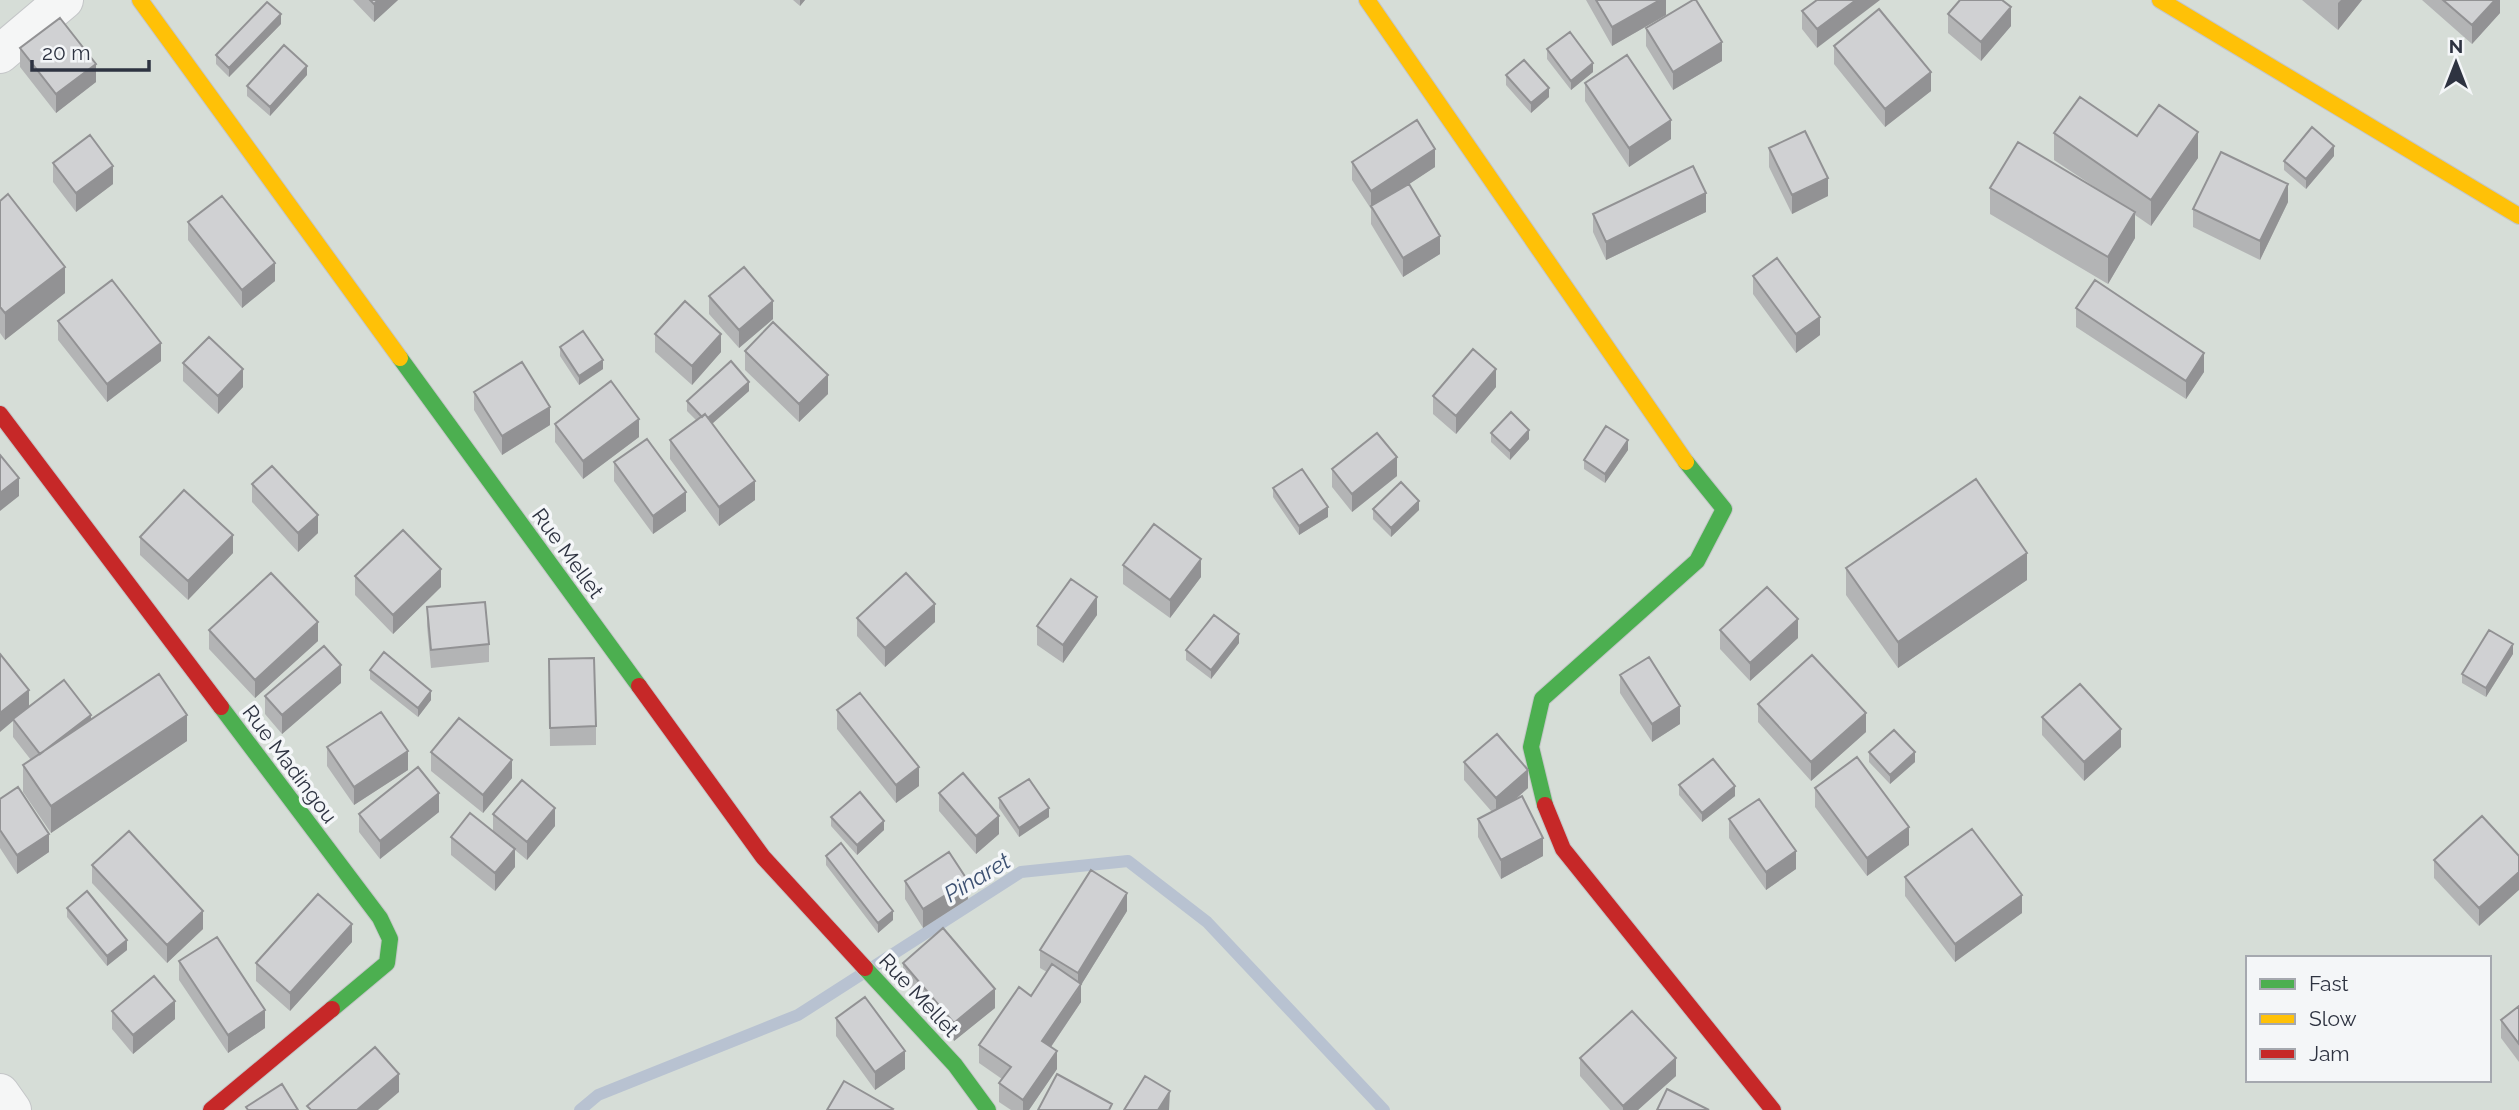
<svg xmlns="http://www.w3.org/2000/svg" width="2519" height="1110" viewBox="0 0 2519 1110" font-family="Raleway,sans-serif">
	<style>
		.green { fill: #d6ddd7; fill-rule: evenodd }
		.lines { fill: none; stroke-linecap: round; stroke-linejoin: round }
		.stream { stroke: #b8c2d1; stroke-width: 12 }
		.street-casing { stroke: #c4c6c8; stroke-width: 40 }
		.fast-casing { stroke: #c4c6c8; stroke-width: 18 }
		.slow-casing { stroke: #c4c6c8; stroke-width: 18 }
		.jam-casing { stroke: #c4c6c8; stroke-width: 18 }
		.street { stroke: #f5f6f6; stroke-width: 38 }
		.fast { stroke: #4caf50; stroke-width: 16 }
		.slow { stroke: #ffc107; stroke-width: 16 }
		.jam { stroke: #c62828; stroke-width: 16 }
		.wall { fill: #b3b4b5 }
		.shaded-wall { fill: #929294 }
		.building { fill: #d0d1d3; stroke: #929294; stroke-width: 2 }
		.labels { text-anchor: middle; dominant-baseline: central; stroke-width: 7; stroke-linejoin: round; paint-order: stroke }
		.street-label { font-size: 21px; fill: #2e3341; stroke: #f4f6f8 }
		.water-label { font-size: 23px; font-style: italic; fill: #3c5071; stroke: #f4f6f8 }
	</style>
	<rect width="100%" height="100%" fill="#e6e8ea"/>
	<!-- green -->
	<path class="green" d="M0 0H2519V1110H0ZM2248 958H2489V1080H2248Z"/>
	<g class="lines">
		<!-- stream -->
		<path class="stream" d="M580 1110 598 1095 798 1015 1021 872 1128 861 1207 922 1384 1110"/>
		<defs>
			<path id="street" d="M0 54 64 0
				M0 1093 12 1110"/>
			<path id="fast" d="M400 358 639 686
				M221 707 380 918 390 939 387 963 332 1009
				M1545 805 1531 747 1542 699 1697 561 1724 509 1686 462
				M865 968 955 1065 988 1110"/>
			<path id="slow" d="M140 0 400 358
				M1367 0 1686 462
				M2160 0 2519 216"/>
			<path id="jam" d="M0 414 221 707
				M639 686 763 857 865 968
				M1545 805 1563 849 1773 1110
				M211 1110 332 1009"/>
		</defs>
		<!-- street casing -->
		<use href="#street" class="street-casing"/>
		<!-- fast casing -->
		<use href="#fast" class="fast-casing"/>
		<!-- slow casing -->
		<use href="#slow" class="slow-casing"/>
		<!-- jam casing -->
		<use href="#jam" class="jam-casing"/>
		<!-- street -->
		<use href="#street" class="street"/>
		<!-- fast -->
		<use href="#fast" class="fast"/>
		<!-- slow -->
		<use href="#slow" class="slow"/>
		<!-- jam -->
		<use href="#jam" class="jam"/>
	</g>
	<!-- wall -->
	<path class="wall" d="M353 0H398L374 22Z
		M793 0H805L800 6Z
		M1586 0H1666V15L1612 46Z
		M1817 0V48L1802 29V11Z
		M2302 0H2362L2338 30Z
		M2422 0H2500V13L2472 44Z
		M1948 14 2011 26 1981 61 1948 33Z
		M281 24 229 77 216 64V55Z
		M1646 28 1722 61 1673 90 1646 46Z
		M1834 46 1931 91 1885 127 1834 64Z
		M20 48 96 82 56 113 20 67Z
		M1547 49 1593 72 1571 90 1547 59Z
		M307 75 270 116 247 96V86Z
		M1506 75 1549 97 1531 113 1506 85Z
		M1585 83 1671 139 1629 167 1585 101Z
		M2054 133 2137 136 2198 158 2151 226 2135 215V238L2108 284 1990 214V188L2102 192 2054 160Z
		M1769 148 1828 196 1792 214 1769 167Z
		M2334 156 2306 189 2284 170V161Z
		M1352 162 1435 167 1409 184 1440 254 1403 277 1371 224V209L1352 180Z
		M53 163 113 184 76 212 53 182Z
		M0 201 65 293 5 340 0 333Z
		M2288 202 2260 260 2193 227V209Z
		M1706 212 1606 260 1593 232V214Z
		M188 222 275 281 242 308 188 240Z
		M1753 276 1820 335 1796 353 1753 294Z
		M709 296 773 319 739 348 709 314Z
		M2076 308 2204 372 2186 399 2076 327Z
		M58 321 161 361 107 402 58 340Z
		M655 334 721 352 692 385 655 352Z
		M560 347 603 369 579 385 560 356Z
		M745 351 828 394 799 422 745 370Z
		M183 363 243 387 218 414 183 381Z
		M1496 387 1456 434 1433 414V396Z
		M749 391 712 424 755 500 719 526 670 459V440L697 421 687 411V401Z
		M474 392 550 425 502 455 474 410Z
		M555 424 639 437 583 479 555 442Z
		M1491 433 1529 439 1510 460 1491 442Z
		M1628 450 1605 483 1584 469V460Z
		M614 462 686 511 653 534 614 481Z
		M1332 469 1397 476 1352 512 1332 487Z
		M252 484 318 533 298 552 252 502Z
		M1273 488 1328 517 1299 535 1273 497Z
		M1373 509 1419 510 1391 537 1373 519Z
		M140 537 233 553 188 600 140 555Z
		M1123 565 1201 577 1170 618 1123 584Z
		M1846 568 2027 580 1898 668 1846 595Z
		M355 576 441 587 393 634 355 595Z
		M427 607 489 644V662L431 668 427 626Z
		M1097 615 1063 663 1037 645V626Z
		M857 618 935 622 885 667 857 636Z
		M209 630 318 641 255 698 209 649Z
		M1720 630 1798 638 1750 681 1720 649Z
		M1239 643 1211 679 1186 660V650Z
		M0 654 29 706 187 741 51 833 23 792V765L31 760 13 737V721Z
		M2513 654 2486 697 2462 683V674Z
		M549 659 596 726V745L550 746Z
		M370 670 431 700 418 717 370 679Z
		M1620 675 1680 724 1652 742 1620 693Z
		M341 683 282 734 265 714V696Z
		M1758 704 1866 732 1811 781 1758 722Z
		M837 710 919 786 896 803 837 729Z
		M2042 717 2121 747 2084 781 2042 735Z
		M327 747 408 770 354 805 327 766Z
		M431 752 512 778 483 813 431 771Z
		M1869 752 1915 762 1890 784 1869 762Z
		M1464 762 1528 788 1516 799 1543 856 1501 879 1478 837V819L1492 812 1464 780Z
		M1679 785 1735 796 1702 822 1679 795Z
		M1815 788 1909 845 1867 876 1815 807Z
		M939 793 999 834 976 854 939 811Z
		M999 798 1049 817 1019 837 999 808Z
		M0 799 49 852 17 874 0 848Z
		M439 812 380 859 359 832V814Z
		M493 814 555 826 527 860 515 850V867L495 891 451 855V837L493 832Z
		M2482 816 2479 926 2434 878V860Z
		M831 817 884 830 857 855 831 826Z
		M1729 819 1796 869 1766 890 1729 838Z
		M826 856 893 920 878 933 826 865Z
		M92 865 203 929 167 963 92 883Z
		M1905 877 2022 913 1955 962 1905 896Z
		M905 881 968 899 923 928 905 899Z
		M67 908 127 950 107 966 67 917Z
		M1127 911 1081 985V1002L1051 1047 1057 1069 1029 1110H1011L999 1102V1083L1002 1079 979 1063V1045L1031 996 1047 972 1040 968V950Z
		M352 942 290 1011 256 981V963Z
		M179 961 265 1028 228 1053 179 980Z
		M903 963 995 1008 954 1041 903 981Z
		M2519 1006V1062L2501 1038V1020Z
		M112 1011 175 1019 133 1054 112 1029Z
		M836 1018 905 1069 875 1090 836 1036Z
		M1580 1058 1676 1076 1638 1110H1610L1580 1076Z"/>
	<!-- shaded-wall -->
	<path class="shaded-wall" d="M378 0H398L374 22V4Z
		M800 0H805L800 6Z
		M1660 0H1666V15L1612 46V27Z
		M1856 0H1880L1817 48V29Z
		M2341 0H2362L2338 30V3Z
		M2495 0H2500V13L2472 44V25Z
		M2011 7V26L1981 61V42Z
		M281 14V24L229 77V68Z
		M1722 42V61L1673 90V72Z
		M1593 63V72L1571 90V81Z
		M96 64V82L56 113V94Z
		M307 66V75L270 116V107Z
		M1931 72V91L1885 127V109Z
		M1549 88V97L1531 113V103Z
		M1671 120V139L1629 167V148Z
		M2198 132V158L2151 226V200Z
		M2334 146V156L2306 189V179Z
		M1435 149V167L1373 208 1371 206V209V191Z
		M113 166V184L76 212V193Z
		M1828 178V196L1792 214V195Z
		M2288 184V202L2260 260V241Z
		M1706 193V212L1606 260V242Z
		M2135 212V238L2108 284V257Z
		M1440 236V254L1403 277V258Z
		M275 263V281L242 308V290Z
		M65 267V293L5 340V313Z
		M773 301V319L739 348V330Z
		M1820 317V335L1796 353V334Z
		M721 334V352L692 385V366Z
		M161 343V361L107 402V384Z
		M2204 353V372L2186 399V381Z
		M603 360V369L579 385V376Z
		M243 369V387L218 414V396Z
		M1496 369V387L1456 434V416Z
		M828 375V394L799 422V404Z
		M749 382V391L705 430V421Z
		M550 407V425L502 455V436Z
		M639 419V437L583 479V461Z
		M1529 430V439L1510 460V451Z
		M1628 440V450L1605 483V474Z
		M1397 457V476L1352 512V494Z
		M19 478V496L0 511V493Z
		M755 481V500L719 526V507Z
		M686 492V511L653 534V516Z
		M1419 501V510L1391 537V528Z
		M1328 507V517L1299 535V526Z
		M318 515V533L298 552V533Z
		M233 535V553L188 600V581Z
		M2027 553V580L1898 668V642Z
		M1201 559V577L1170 618V600Z
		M441 569V587L393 634V615Z
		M1097 597V615L1063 663V645Z
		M935 604V622L885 667V648Z
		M1798 619V638L1750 681V663Z
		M318 622V641L255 698V680Z
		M1239 634V643L1211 679V670Z
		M2513 644V654L2486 697V688Z
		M341 665V683L282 734V715Z
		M29 690V708L13 719V721L0 732V713Z
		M431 691V700L418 717V708Z
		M1680 706V724L1652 742V724Z
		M1866 713V732L1811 781V762Z
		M91 715V734L40 754Z
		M187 715V741L51 833V806Z
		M2121 729V747L2084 781V762Z
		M408 751V770L354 805V787Z
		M1915 752V762L1890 784V775Z
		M512 760V778L483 813V795Z
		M919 767V786L896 803V785Z
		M1528 770V788L1496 816V798Z
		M1735 786V796L1702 822V813Z
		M439 793V812L380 859V841Z
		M555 808V826L527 860V842Z
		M1049 808V817L1019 837V828Z
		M999 816V834L976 854V836Z
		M884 821V830L857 855V845Z
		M1909 827V845L1867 876V858Z
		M49 834V852L17 874V855Z
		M1543 838V856L1501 879V860Z
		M515 849V867L495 891V873Z
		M1796 851V869L1766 890V872Z
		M2519 872V890L2479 926V908Z
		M968 881V899L923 928V909Z
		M1127 893V911L1081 985V1002L1042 1060V1041L1078 990V973Z
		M2022 895V913L1955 962V944Z
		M203 911V929L167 963V945Z
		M893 911V920L878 933V923Z
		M352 924V942L290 1011V993Z
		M127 940V950L107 966V956Z
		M995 989V1008L954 1041V1023Z
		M175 1001V1019L133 1054V1035Z
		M265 1010V1028L228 1053V1035Z
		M905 1051V1069L875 1090V1072Z
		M1057 1051V1069L1029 1110H1023V1100Z
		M1676 1058V1076L1638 1110H1623V1106Z
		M399 1074V1092L378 1110H357Z
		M1170 1091 1169 1110H1158Z"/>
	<!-- building -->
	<path class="building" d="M370 0H378L374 4Z
		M1596 0H1660L1612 27Z
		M1693 0H1696L1722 42 1673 72 1646 28Z
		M1817 0H1856L1817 29 1802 11Z
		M1960 0H2002L2011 7 1981 42 1948 14Z
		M2443 0H2495L2472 25Z
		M267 2 281 14 229 68 216 55Z
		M1879 9 1931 72 1885 109 1834 46Z
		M60 18 96 64 56 94 20 48Z
		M1570 32 1593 63 1571 81 1547 49Z
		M284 45 307 66 270 107 247 86Z
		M1627 55 1671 120 1629 148 1585 83Z
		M1524 60 1549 88 1531 103 1506 75Z
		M2080 97 2137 136 2159 105 2198 132 2151 200 2054 133Z
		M1417 120 1435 149 1371 191 1352 162Z
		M2312 127 2334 146 2306 179 2284 161Z
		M1805 131 1828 178 1792 195 1769 148Z
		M90 135 113 166 76 193 53 163Z
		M2018 142 2135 212 2108 257 1990 188Z
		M2221 152 2288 184 2260 241 2193 209Z
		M1693 166 1706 193 1606 242 1593 214Z
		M1409 184 1440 236 1403 258 1371 206Z
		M8 194 65 267 5 313 0 307V201Z
		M222 196 275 263 242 290 188 222Z
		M1777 258 1820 317 1796 334 1753 276Z
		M744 267 773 301 739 330 709 296Z
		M112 280 161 343 107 384 58 321Z
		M2095 280 2204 353 2186 381 2076 308Z
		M685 301 721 334 692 366 655 334Z
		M773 322 828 375 799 404 745 351Z
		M583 331 603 360 579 376 560 347Z
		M209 337 243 369 218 396 183 363Z
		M1473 349 1496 369 1456 416 1433 396Z
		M731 361 749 382 708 418 705 414 702 417 687 401Z
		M522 362 550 407 502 436 474 392Z
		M611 381 639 419 583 461 555 424Z
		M1511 412 1529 430 1510 451 1491 433Z
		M705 414 755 481 719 507 670 440Z
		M1606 426 1628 440 1605 474 1584 460Z
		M1377 433 1397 457 1352 494 1332 469Z
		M647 439 686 492 653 516 614 462Z
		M0 455 19 478 0 493Z
		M272 466 318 515 298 533 252 484Z
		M1302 469 1328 507 1299 526 1273 488Z
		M1976 479 2027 553 1898 642 1846 568Z
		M1401 482 1419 501 1391 528 1373 509Z
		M184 490 233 535 188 581 140 537Z
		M1154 524 1201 559 1170 600 1123 565Z
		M403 530 441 569 393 615 355 576Z
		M271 573 318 622 255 680 209 630Z
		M906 573 935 604 885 648 857 618Z
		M1071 579 1097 597 1063 645 1037 626Z
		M1767 587 1798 619 1750 663 1720 630Z
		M485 602 489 644 431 650 427 607Z
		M1214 615 1239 634 1211 670 1186 650Z
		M2489 630 2513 644 2486 688 2462 674Z
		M324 646 341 665 282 715 265 696Z
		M384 652 431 691 418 708 370 670Z
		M0 654 29 690 0 713Z
		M1812 655 1866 713 1811 762 1758 704Z
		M1649 657 1680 706 1652 724 1620 675Z
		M594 658 596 726 550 728 549 659Z
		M159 674 187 715 51 806 23 765Z
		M64 680 91 715 40 754 13 719Z
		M2080 684 2121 729 2084 762 2042 717Z
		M860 693 919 767 896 785 837 710Z
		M381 712 408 751 354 787 327 747Z
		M459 718 512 760 483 795 431 752Z
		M1894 730 1915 752 1890 775 1869 752Z
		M1497 734 1528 770 1496 798 1464 762Z
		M1857 757 1909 827 1867 858 1815 788Z
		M1713 759 1735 786 1702 813 1679 785Z
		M418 767 439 793 380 841 359 814Z
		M963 773 999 816 976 836 939 793Z
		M1029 779 1049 808 1019 828 999 798Z
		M522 780 555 808 527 842 493 814Z
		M18 787 49 834 17 855 0 830V799Z
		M860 792 884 821 857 845 831 817Z
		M1522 796 1543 838 1501 860 1478 819Z
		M1759 799 1796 851 1766 872 1729 819Z
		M470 813 515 849 495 873 451 837Z
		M2482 816 2519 856V872L2479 908 2434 860Z
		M1972 829 2022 895 1955 944 1905 877Z
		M129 831 203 911 167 945 92 865Z
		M841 843 893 911 878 923 826 856Z
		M949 852 968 881 923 909 905 881Z
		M1091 870 1127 893 1078 973 1040 950Z
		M87 891 127 940 107 956 67 908Z
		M318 894 352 924 290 993 256 963Z
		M943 928 995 989 954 1023 903 963Z
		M217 937 265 1010 228 1035 179 961Z
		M1052 964 1081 984 1042 1041 1057 1051 1023 1100 999 1083 1011 1067 979 1045 1019 987 1031 996Z
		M154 976 175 1001 133 1035 112 1011Z
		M865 997 905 1051 875 1072 836 1018Z
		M2519 1006V1044L2501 1020Z
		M1632 1011 1676 1058 1623 1106 1580 1058Z
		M375 1047 399 1074 357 1110H311L307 1106Z
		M1057 1074 1112 1104 1109 1110H1038Z
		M1145 1076 1170 1091 1158 1110H1124Z
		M844 1081 893 1109 892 1110H827Z
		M282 1084 298 1110H248L246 1107Z
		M1667 1089 1709 1110H1657Z"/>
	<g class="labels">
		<!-- street labels -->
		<g class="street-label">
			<text transform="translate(568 553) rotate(54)">Rue Mellet</text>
			<text transform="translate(290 764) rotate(53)">Rue Madingou</text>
			<text transform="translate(919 995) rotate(47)">Rue Mellet</text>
		</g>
		<!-- water labels -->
		<g class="water-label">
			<text transform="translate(977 877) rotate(-31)">Pinaret</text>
		</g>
	</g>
	<!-- legend -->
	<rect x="2246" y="956" width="245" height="126" fill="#f4f6f8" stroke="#a5a8af" stroke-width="2"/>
	<rect x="2260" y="979" width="35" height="10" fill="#4caf50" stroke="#a5a8af" stroke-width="2"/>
	<text x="2309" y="991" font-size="21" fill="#2e3341">Fast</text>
	<rect x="2260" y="1014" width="35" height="10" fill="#ffc107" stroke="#a5a8af" stroke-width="2"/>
	<text x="2309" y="1026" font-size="21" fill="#2e3341">Slow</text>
	<rect x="2260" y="1049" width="35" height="10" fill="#c62828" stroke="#a5a8af" stroke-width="2"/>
	<text x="2309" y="1061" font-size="21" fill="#2e3341">Jam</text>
	<!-- north arrow -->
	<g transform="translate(2456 63)" stroke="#f4f6f8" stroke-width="5" paint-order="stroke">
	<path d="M0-5L12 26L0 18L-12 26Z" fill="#2e3341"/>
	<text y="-10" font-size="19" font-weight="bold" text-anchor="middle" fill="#2e3341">N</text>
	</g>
	<!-- scale -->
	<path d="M32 60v10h117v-10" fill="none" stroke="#2e3341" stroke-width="3.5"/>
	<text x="42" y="60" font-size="21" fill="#2e3341" stroke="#f4f6f8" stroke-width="5" paint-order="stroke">20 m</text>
</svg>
